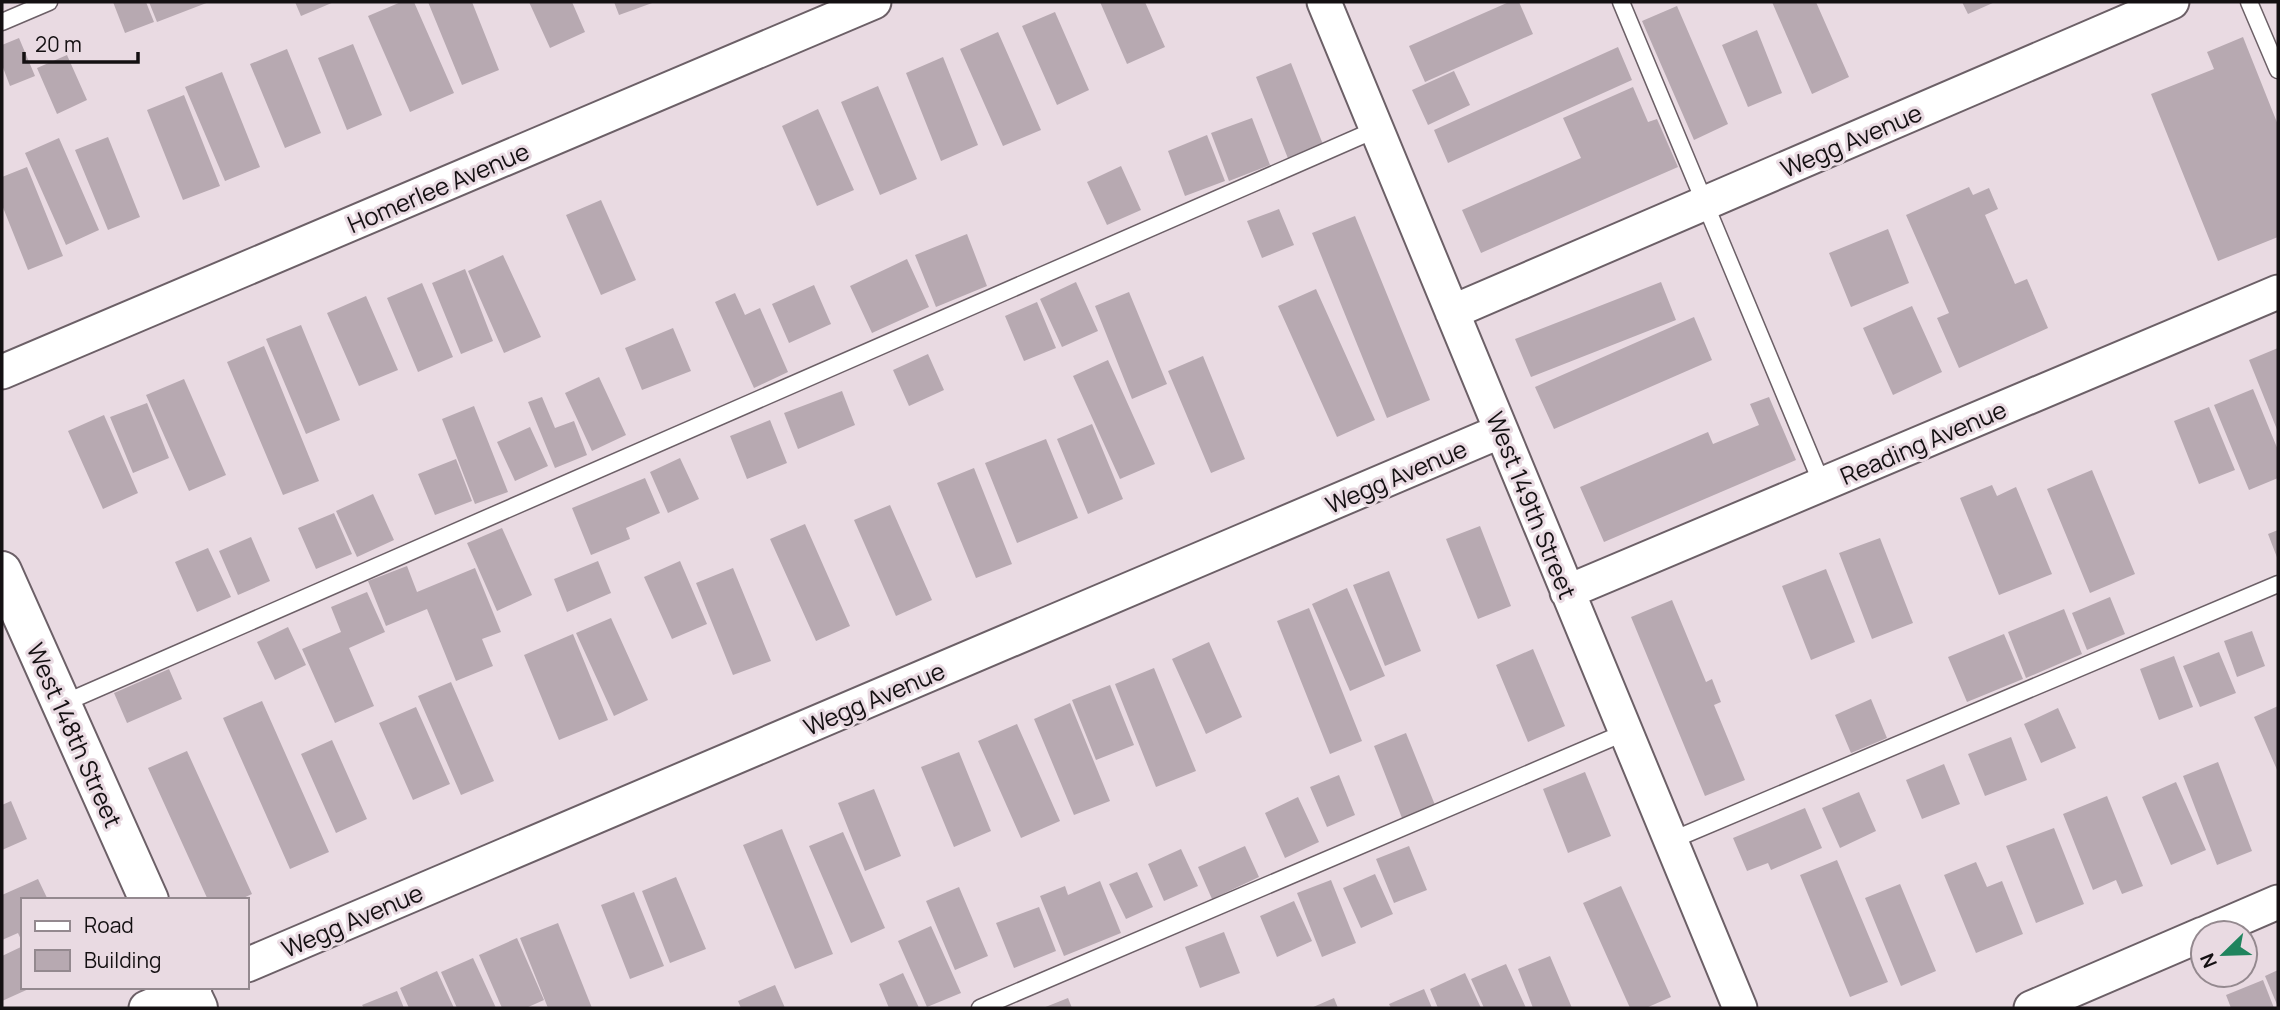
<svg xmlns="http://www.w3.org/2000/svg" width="2280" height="1010" viewBox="0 0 2280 1010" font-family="Manrope,sans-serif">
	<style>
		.building { fill: #b7a9b1 }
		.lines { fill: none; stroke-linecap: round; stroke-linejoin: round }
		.lane-casing { stroke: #6c6067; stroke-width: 19 }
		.street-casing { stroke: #6c6067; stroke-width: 37 }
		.secondary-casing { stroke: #6c6067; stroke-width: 42 }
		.lane { stroke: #fff; stroke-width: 16 }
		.street { stroke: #fff; stroke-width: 33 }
		.secondary { stroke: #fff; stroke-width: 38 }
		.labels { text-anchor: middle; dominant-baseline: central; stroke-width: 6; stroke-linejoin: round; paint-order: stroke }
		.street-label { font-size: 24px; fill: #141012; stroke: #e9dae2 }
	</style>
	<rect width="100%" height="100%" fill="#e9dae2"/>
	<!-- building -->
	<path class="building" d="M113 2H146L154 22 125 33Z
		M149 2H209L157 22Z
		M295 2H334L301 16Z
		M401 2H414L454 93 410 112 368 16Z
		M428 2H472L499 70 462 85Z
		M529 2H572L585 32 550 48Z
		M614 2H655L619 15Z
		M1100 2H1145L1165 47 1127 64Z
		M1509 2H1519L1533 34 1425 82 1409 46Z
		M1772 2H1816L1849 77 1812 94Z
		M1962 2H1995L1968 14Z
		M1677 6 1728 124 1694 140 1642 21Z
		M1055 12 1089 90 1057 105 1022 26Z
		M1757 30 1782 93 1748 107 1722 45Z
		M998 32 1041 130 1003 146 960 49Z
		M2243 37 2278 125V237L2218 261 2151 94 2214 69 2207 52Z
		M19 38 35 76 10 86 2 65V45Z
		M353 44 382 115 347 130 318 58Z
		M1618 47 1632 80 1448 163 1434 130Z
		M287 49 321 133 285 148 250 64Z
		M67 55 87 100 57 114 37 68Z
		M943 57 978 145 941 161 906 73Z
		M1291 63 1324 147 1289 161 1256 77Z
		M1454 71 1470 105 1428 125 1412 90Z
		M222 72 260 167 225 181 185 87Z
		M878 86 917 179 880 195 841 102Z
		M1633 87 1648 122 1657 119 1678 167 1481 253 1462 210 1581 158 1563 118Z
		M184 95 220 186 183 200 147 110Z
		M818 109 854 190 817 206 782 126Z
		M1252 118 1270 165 1229 181 1211 133Z
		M1207 135 1225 181 1185 196 1168 151Z
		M108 137 140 217 108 230 75 150Z
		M59 138 99 230 66 245 25 153Z
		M1121 166 1141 210 1107 225 1087 182Z
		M27 167 63 256 28 270 2 205V177Z
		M1969 187 1973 195 1989 188 1998 209 1985 215 2015 284 2027 279 2048 328 1959 368 1937 318 1949 313 1906 215Z
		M601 200 636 280 601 295 566 215Z
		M1279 209 1294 245 1262 258 1247 221Z
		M1355 216 1430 400 1387 418 1312 233Z
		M1888 229 1909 283 1851 307 1829 253Z
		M967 234 987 286 936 307 915 255Z
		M503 255 541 337 504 353 468 271Z
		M907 259 929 307 872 333 850 286Z
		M465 269 493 341 461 354 432 283Z
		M1076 282 1098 331 1062 347 1040 299Z
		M1661 282 1676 320 1531 377 1515 339Z
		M422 283 453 357 418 372 387 298Z
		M814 285 831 324 789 343 772 304Z
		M1316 289 1375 420 1337 437 1278 306Z
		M1129 292 1167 384 1132 399 1095 306Z
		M735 293 745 315 760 308 788 372 754 388 715 302Z
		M366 296 398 370 359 386 327 313Z
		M1037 302 1056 348 1024 361 1005 316Z
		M1912 306 1942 372 1893 395 1863 328Z
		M1694 317 1712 360 1554 429 1535 387Z
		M301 325 340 420 306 434 266 339Z
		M673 328 691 371 642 390 625 348Z
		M264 346 319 481 283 495 227 362Z
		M2278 348V432L2249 360Z
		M928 354 944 390 909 406 893 370Z
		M1203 356 1245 459 1211 473 1168 371Z
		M1108 360 1155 464 1120 479 1073 376Z
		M599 377 626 435 592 451 565 393Z
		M184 379 226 475 189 491 146 395Z
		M2253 389 2278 450V478L2249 490 2214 405Z
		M842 391 855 425 798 449 784 413Z
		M542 397 555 428 574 421 587 455 555 468 528 402Z
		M1769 397 1796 460 1604 542 1580 487 1708 432 1713 444 1759 425 1750 404Z
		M147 403 169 458 133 473 110 417Z
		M474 406 508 492 475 504 442 419Z
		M2209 407 2235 470 2199 484 2174 421Z
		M104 415 138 493 103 509 68 431Z
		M770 420 787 463 747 479 730 436Z
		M1092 424 1123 499 1088 514 1057 439Z
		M530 427 548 466 515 481 497 442Z
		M1046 439 1078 518 1017 543 985 463Z
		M680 458 699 499 668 513 650 472Z
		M456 459 472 501 435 515 418 474Z
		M974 468 1012 564 976 578 937 483Z
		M2092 470 2135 574 2090 593 2047 489Z
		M645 478 660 513 626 528 630 539 591 555 572 508Z
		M1992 485 1997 496 2016 487 2052 574 1999 595 1960 498Z
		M373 494 394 540 357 557 336 511Z
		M890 505 932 600 896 616 854 520Z
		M334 513 352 554 316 569 298 528Z
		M805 524 850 626 816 641 770 539Z
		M1480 526 1511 606 1478 619 1446 539Z
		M502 528 532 595 497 611 467 543Z
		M2278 530V560L2268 534Z
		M251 537 270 581 238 595 219 551Z
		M1880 538 1913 623 1872 639 1839 553Z
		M208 548 231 597 197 612 175 562Z
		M598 561 611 593 567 612 554 579Z
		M680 561 707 624 672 639 644 577Z
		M407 566 417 592 475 568 501 632 482 639 493 666 456 681 427 609 386 626 368 581Z
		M733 568 771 661 733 675 696 583Z
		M1826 569 1855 642 1811 660 1782 586Z
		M1389 571 1421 651 1385 666 1353 585Z
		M1347 588 1385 676 1350 691 1312 604Z
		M367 592 385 632 349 648 374 706 335 723 302 649 341 632 331 607Z
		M2110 597 2125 634 2087 650 2072 613Z
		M1672 600 1706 682 1712 679 1721 702 1714 705 1745 780 1705 796 1631 617Z
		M1309 608 1362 741 1330 754 1277 621Z
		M2064 609 2082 654 2026 678 2008 632Z
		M611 618 648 700 614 716 576 633Z
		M288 627 306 665 275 680 257 642Z
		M2252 631 2265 666 2237 677 2224 641Z
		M573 634 608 720 559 740 524 655Z
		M2004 634 2023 679 1967 702 1948 657Z
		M1209 642 1242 717 1206 734 1172 659Z
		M1533 649 1565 726 1528 742 1496 665Z
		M2219 652 2236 693 2200 707 2183 666Z
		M2174 656 2193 707 2159 720 2140 669Z
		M1154 668 1196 771 1156 787 1115 684Z
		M169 669 182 699 127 723 114 693Z
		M451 682 494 781 461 795 418 696Z
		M1110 685 1134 745 1096 760 1072 700Z
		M1871 699 1887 738 1851 753 1835 715Z
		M262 701 329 852 290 869 223 718Z
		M1070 703 1110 801 1074 815 1034 719Z
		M2278 706V772L2254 717Z
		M416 707 450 784 413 800 379 723Z
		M2058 708 2076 748 2041 763 2024 724Z
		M1017 724 1060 821 1021 838 978 741Z
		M1406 733 1435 805 1402 818 1374 746Z
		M2011 737 2027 780 1985 796 1968 754Z
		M332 740 367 819 336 833 301 754Z
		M187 751 252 894 239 900H208L148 768Z
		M959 752 991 831 954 847 921 767Z
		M2218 762 2252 851 2217 865 2183 776Z
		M1944 764 1960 804 1922 819 1906 780Z
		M1585 772 1611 836 1568 853 1543 789Z
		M1339 775 1355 815 1327 827 1310 787Z
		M2176 782 2206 850 2171 865 2142 797Z
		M874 789 901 856 865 871 838 803Z
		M1859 792 1876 831 1840 848 1822 808Z
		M2107 796 2143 886 2122 894 2116 880 2093 890 2063 814Z
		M1298 797 1319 842 1285 858 1265 813Z
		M11 801 27 839 2 850V805Z
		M1805 808 1822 848 1771 870 1768 863 1747 871 1733 838Z
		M2054 828 2084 904 2036 923 2006 846Z
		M782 829 833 954 795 969 743 845Z
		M843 832 885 928 851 943 809 846Z
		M1245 846 1259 877 1212 899 1198 867Z
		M1409 846 1427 890 1394 903 1376 859Z
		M1181 849 1198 886 1164 901 1148 864Z
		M1837 860 1888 982 1850 997 1800 875Z
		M1976 862 1987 887 2002 881 2023 934 1976 953 1944 875Z
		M1137 872 1153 907 1126 919 1109 884Z
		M1375 874 1393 914 1361 928 1343 888Z
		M676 877 706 949 670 963 642 891Z
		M38 879 48 900H23V944L18 933 2 940V895Z
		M1331 880 1356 943 1322 957 1297 893Z
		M1100 881 1121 933 1064 956 1040 896 1065 886 1068 895Z
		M1900 884 1936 971 1901 986 1865 898Z
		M1621 886 1671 997 1646 1008H1630L1583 903Z
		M959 887 988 956 955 970 926 901Z
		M634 892 664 966 630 979 601 905Z
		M1294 901 1312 941 1277 957 1260 916Z
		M1039 907 1056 951 1014 968 996 923Z
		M558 923 592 1008H548L520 938Z
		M931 926 961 993 927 1007 898 941Z
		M1224 932 1240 973 1200 988 1185 947Z
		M517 938 544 1000 526 1008H502L479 955Z
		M23 946V987H33L2 1001V956Z
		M1550 956 1572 1008H1533L1518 969Z
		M473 958 496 1008H457L441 972Z
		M1506 964 1526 1008H1484L1471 979Z
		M2278 970V1007L2265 976Z
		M437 971 454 1008H409L400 988Z
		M903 973 919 1008H889L879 984Z
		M1465 973 1481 1008H1438L1430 989Z
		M2263 980 2274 1008H2231L2226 995Z
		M775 985 785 1008H741L738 1001Z
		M1424 989 1432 1008H1391L1389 1004Z
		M397 991 404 1008H364L362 1005Z
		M1068 998 1072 1008H1043Z
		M1334 998 1338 1008H1311Z"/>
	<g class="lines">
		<defs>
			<path id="lane" d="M1621 2 1822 484
				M2249 2 2278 70
				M2 22 49 2
				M62 704 1377 129
				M1670 841 2278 584
				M980 1008 1626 732"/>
			<path id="street" d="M1324 2 1740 1008
				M1452 312 2172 2
				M2 372 874 2
				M1567 592 2278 292
				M2206 933 2278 902
				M247 965 1501 431
				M146 1008 195 987
				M2031 1008 2203 934"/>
			<path id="secondary" d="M2 571 149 900
				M188 987 198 1008"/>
		</defs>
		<!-- lane casing -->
		<use href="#lane" class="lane-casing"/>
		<!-- street casing -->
		<use href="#street" class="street-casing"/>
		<!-- secondary casing -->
		<use href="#secondary" class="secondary-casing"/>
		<!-- lane -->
		<use href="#lane" class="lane"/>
		<!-- street -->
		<use href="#street" class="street"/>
		<!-- secondary -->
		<use href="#secondary" class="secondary"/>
	</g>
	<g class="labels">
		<!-- street labels -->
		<g class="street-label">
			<text transform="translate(1851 140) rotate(-23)">Wegg Avenue</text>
			<text transform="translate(438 187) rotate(-23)">Homerlee Avenue</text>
			<text transform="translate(1923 442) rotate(-23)">Reading Avenue</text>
			<text transform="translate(1396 476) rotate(-23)">Wegg Avenue</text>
			<text transform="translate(1532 505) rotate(68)">West 149th Street</text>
			<text transform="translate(874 698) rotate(-23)">Wegg Avenue</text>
			<text transform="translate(75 735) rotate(66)">West 148th Street</text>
			<text transform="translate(352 920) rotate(-23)">Wegg Avenue</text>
		</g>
	</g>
	<!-- border -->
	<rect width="2280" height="1010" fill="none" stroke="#141012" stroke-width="7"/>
	<!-- legend -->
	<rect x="21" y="898" width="228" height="91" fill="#e9dae2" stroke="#94898f" stroke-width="2"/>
	<rect x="35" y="921" width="35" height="10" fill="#ffffff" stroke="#94898f" stroke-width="2"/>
	<text x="84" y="933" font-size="21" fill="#141012">Road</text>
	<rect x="35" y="950" width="35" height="21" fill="#b7a9b1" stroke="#94898f" stroke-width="2"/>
	<text x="84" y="968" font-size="21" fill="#141012">Building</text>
	<!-- north arrow -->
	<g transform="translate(2224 954) rotate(247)"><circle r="33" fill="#e9dae2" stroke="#94898f" stroke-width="2"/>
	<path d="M0-5L12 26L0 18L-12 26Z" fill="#20845e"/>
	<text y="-10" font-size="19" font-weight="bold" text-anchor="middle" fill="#141012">N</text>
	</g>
	<!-- scale -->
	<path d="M24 52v10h114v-10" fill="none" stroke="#141012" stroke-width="3.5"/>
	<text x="35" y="52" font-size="21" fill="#141012" stroke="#e9dae2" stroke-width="5" paint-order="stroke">20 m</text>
</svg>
